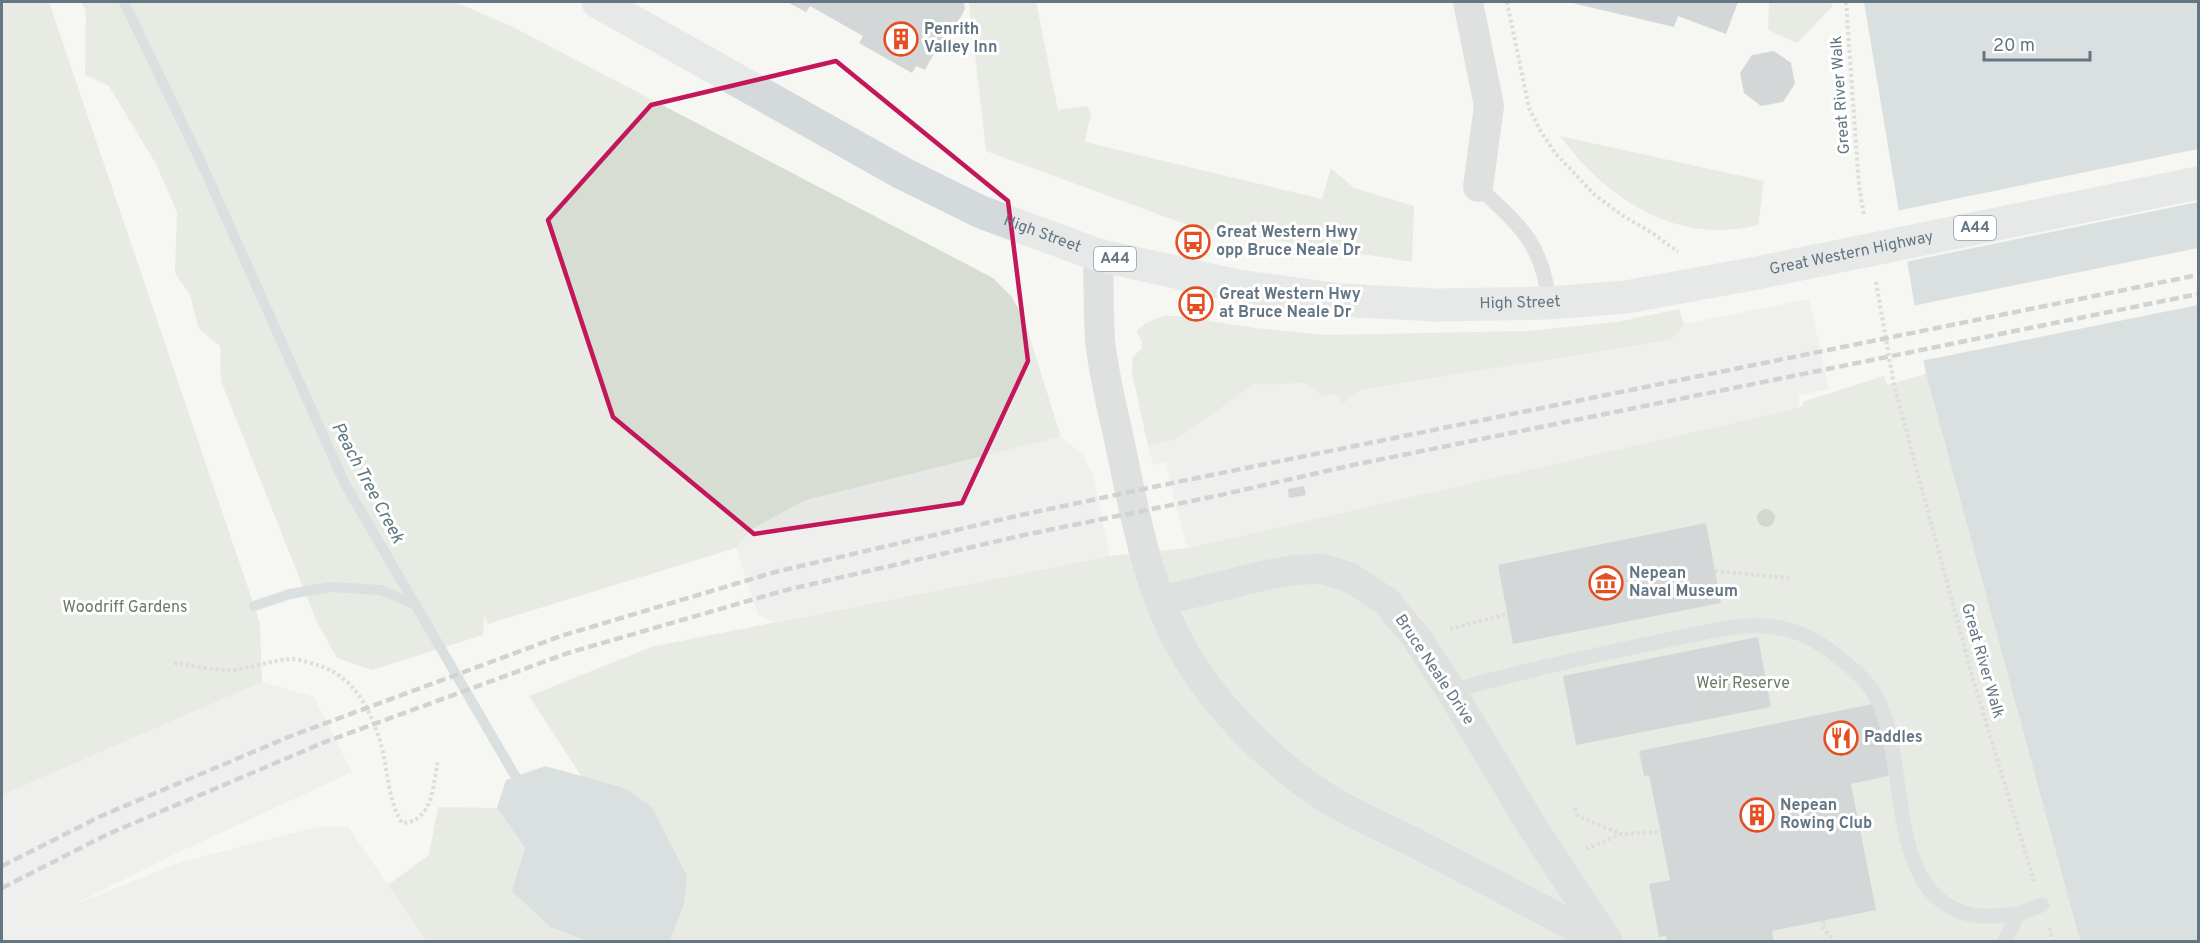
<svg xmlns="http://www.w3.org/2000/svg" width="2200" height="943" viewBox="0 0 2200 943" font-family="Overpass,sans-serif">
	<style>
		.built { fill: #e7e8e6 }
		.green { fill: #d7ddd3 }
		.water { fill: #b9c6c9 }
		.pier { fill: #f6f6f2 }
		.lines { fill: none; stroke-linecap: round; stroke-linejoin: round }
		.stream { stroke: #b9c6c9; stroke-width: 10 }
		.building { fill: #a9b2b7 }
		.path { stroke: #bdbfc1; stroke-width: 4; stroke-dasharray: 3 3; stroke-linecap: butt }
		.service { stroke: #c3c7ca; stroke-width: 15 }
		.minor { stroke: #c3c7ca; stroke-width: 30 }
		.trunk { stroke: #d4d9dc; stroke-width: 33 }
		.rail { stroke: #a1a8ae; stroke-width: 4.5; stroke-dasharray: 9 4.5; stroke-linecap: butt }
		.tree { fill: #a8b2a3 }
		.marked { fill: none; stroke: #c2185b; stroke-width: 4.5; stroke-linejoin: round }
		.labels { text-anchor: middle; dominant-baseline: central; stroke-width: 6; stroke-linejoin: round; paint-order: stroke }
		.shield { fill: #fff; stroke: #929fa9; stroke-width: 1.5 }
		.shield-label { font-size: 15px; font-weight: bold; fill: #647684 }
		.poi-label { font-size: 16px; font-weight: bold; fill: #647684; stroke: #fff; text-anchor: start }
		.street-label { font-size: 16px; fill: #647684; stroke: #fff }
		.park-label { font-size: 16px; fill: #687b63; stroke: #fff }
		.water-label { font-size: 18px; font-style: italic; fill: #607881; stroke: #fff }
	</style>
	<rect width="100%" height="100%" fill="#f6f6f2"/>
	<!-- built -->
	<path class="built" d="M1809 299 1829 389 1799 395 1798 408 1188 548 1176 508 1166 462 1153 465 1148 446 1174 440 1254 385 1308 383 1321 396 1335 394 1343 404 1360 390 1671 340 1684 324Z
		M1061 437 1082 454 1093 475 1110 556 774 622 758 615 736 548 752 529 806 500Z
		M262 682 314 697 352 772 169 857 71 906 181 862 321 826 348 827 427 941H2V795Z"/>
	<!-- green -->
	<path class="green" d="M2 2H49L260 623 262 682 2 795Z
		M81 2H455L511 26 993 278 1011 296 1023 316 1061 437 806 500 752 529 736 548 488 624 484 615 483 635 372 670 337 658 317 622 221 381 220 346 199 329 190 295 175 273 177 212 156 164 109 86 85 75 86 11Z
		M969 2H1036L1058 110 1087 106 1091 113 1085 142 1322 199 1331 168 1354 188 1414 206 1412 262 1193 227 986 151Z
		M1769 2H1831L1832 7 1797 43 1768 30Z
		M1560 136 1764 181 1758 225C1676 246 1607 199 1560 136Z
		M1679 309 1684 324 1671 340 1360 390 1343 404 1335 394 1321 396 1307 383 1254 385 1174 440 1148 446 1132 373 1133 357 1142 348V341L1136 331 1147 322 1164 316H1178L1255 328 1326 335 1528 331 1617 322Z
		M1926 374 2080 941H670L677 922 529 696 651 647 1110 556 1188 548 1798 408 1803 406 1802 402 1884 376 1887 385Z
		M438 807 497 808 525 848 550 927 586 941H427L388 885 429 855Z"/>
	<!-- water -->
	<path class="water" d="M1864 2H2198V941H2080L1926 374Z
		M545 766 624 788 651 806 687 876 684 904 670 941H586L550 927 512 891 525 848 497 808 506 780Z"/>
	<!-- pier -->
	<path class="pier" d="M2198 149V202L1905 262 1896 211Z
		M2198 248V305L1921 361 1912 306Z"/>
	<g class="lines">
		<!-- stream -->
		<path class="stream" d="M124 2 201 162 345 484 514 774 524 786
			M254 606 290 594 330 587 381 590 416 605"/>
	</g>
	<!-- building -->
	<path class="building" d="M787 2H964L965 9 953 31 948 28 925 70 916 66 912 73 859 43 863 36 810 6 806 12Z
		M1568 2H1738L1726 34 1678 16 1674 27Z
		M1774 51 1791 63 1795 84 1783 102 1761 106 1744 93 1740 73 1752 55Z
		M1304 486 1306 495 1289 498 1288 489Z
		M1706 523 1721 603 1513 644 1498 565Z
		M1758 637 1771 707 1576 745 1563 676Z
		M1878 703 1892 775 1851 784 1876 910 1772 931 1774 942H1667L1666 936 1659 937 1649 884 1670 880 1649 775 1644 776 1639 751Z"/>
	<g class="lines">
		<!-- path -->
		<path class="path" d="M1507 2 1529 108 1541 132 1556 154 1595 195 1623 216 1654 234 1678 252
			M1846 2 1859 186 1864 216
			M1876 282 1894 385 1973 679 2034 881
			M1715 571 1789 578
			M1450 629 1507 614
			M174 663C192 665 214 671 233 670 253 668 272 660 292 659 297 659 304 661 310 663 349 672 365 699 378 735 389 764 385 795 402 823 433 822 433 785 438 760
			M1575 808 1578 816 1621 834
			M1586 849 1621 834 1660 832
			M1824 921 1822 926 1835 942
			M2049 928 2053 942"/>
		<!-- service -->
		<path class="service" d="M1478 187C1520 225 1543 244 1549 303
			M1451 691C1524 671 1598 654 1672 639 1709 632 1748 620 1785 629 1804 633 1822 644 1837 656 1851 667 1866 679 1875 695 1912 757 1881 896 1972 915 1987 918 2003 915 2018 914
			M2004 942 2018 914 2042 905"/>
		<!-- minor -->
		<path class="minor" d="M1468 2 1489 106 1478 187
			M1098 255C1099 283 1098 311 1100 339 1103 373 1113 411 1120 444 1136 520 1150 603 1194 668 1223 712 1261 750 1303 782 1337 808 1379 825 1417 844 1479 876 1541 908 1602 942
			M1160 601 1266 575 1294 570 1322 569 1349 577 1386 601 1416 637 1451 691 1533 828 1608 942"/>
		<!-- trunk -->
		<path class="trunk" id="s1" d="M598 2 902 173 981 212 1098 255 1238 286 1341 300 1436 305 1549 303 1626 297 1752 274 2198 183"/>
		<!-- rail -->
		<path class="rail" d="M2 866 101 816 291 736 561 636 775 572 1021 515 1177 482 2198 275
			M2 888 108 834 325 742 568 653 782 591 1024 535 1216 496 1353 465 2198 294"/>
	</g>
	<!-- trees -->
	<circle class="tree" cx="1766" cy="518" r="9"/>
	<!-- marked area -->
	<path d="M0 0H2200V943H0ZM836 61 1008 201 1028 361 962 503 754 534 613 417 548 220 651 105Z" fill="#f6f6f2" fill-opacity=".55" fill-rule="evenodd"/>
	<path class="marked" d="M836 61 1008 201 1028 361 962 503 754 534 613 417 548 220 651 105Z"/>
	<!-- icons -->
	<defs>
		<symbol id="building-ring" viewBox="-11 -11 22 22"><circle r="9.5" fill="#fff" stroke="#e64e22" stroke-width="1.5"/><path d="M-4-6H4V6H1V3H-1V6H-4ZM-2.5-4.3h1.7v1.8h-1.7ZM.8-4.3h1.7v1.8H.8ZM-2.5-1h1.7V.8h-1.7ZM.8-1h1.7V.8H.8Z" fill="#e64e22"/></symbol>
		<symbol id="bus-ring" viewBox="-11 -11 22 22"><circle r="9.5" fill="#fff" stroke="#e64e22" stroke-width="1.5"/><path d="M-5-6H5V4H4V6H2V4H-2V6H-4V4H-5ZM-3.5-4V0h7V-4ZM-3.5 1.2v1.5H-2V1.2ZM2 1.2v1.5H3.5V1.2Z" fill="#e64e22"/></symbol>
		<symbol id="museum-ring" viewBox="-11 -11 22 22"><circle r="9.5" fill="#fff" stroke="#e64e22" stroke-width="1.5"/><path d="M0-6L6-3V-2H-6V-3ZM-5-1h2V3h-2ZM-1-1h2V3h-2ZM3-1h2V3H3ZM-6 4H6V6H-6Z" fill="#e64e22"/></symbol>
		<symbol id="restaurant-ring" viewBox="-11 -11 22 22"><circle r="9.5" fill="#fff" stroke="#e64e22" stroke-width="1.5"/><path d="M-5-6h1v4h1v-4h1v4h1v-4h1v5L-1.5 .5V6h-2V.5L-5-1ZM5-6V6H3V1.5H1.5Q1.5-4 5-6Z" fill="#e64e22"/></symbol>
	</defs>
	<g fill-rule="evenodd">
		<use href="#building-ring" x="882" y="20" width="38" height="38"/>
		<use href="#bus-ring" x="1174" y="223" width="38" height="38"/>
		<use href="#bus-ring" x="1177" y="285" width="38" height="38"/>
		<use href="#museum-ring" x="1587" y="564" width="38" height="38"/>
		<use href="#restaurant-ring" x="1822" y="719" width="38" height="38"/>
		<use href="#building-ring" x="1738" y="796" width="38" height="38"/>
	</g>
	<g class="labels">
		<!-- shield labels -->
		<g class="shield">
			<rect x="1954" y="216" width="42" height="24" rx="4.5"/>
			<rect x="1094" y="247" width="42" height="24" rx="4.5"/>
		</g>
		<g class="shield-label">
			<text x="1975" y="228">A44</text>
			<text x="1115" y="259">A44</text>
		</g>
		<!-- poi labels -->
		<g class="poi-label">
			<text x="924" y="30">Penrith<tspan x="924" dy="18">Valley Inn</tspan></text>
			<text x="1216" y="233">Great Western Hwy<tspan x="1216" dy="18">opp Bruce Neale Dr</tspan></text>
			<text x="1219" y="295">Great Western Hwy<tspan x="1219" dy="18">at Bruce Neale Dr</tspan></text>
			<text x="1629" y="574">Nepean<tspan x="1629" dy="18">Naval Museum</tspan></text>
			<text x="1864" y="738">Paddles</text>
			<text x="1780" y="806">Nepean<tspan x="1780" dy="18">Rowing Club</tspan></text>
		</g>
		<!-- street labels -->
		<g class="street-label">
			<text transform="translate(1841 95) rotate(-94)">Great River Walk</text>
			<text stroke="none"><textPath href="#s1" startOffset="502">High Street</textPath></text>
			<text stroke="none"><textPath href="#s1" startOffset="1324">Great Western Highway</textPath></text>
			<text stroke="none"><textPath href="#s1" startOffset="988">High Street</textPath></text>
			<text transform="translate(1982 661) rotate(74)">Great River Walk</text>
			<text transform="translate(1434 670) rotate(56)">Bruce Neale Drive</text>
		</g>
		<!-- park labels -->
		<g class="park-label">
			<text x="125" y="608">Woodriff Gardens</text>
			<text x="1743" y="684">Weir Reserve</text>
		</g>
		<!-- water labels -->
		<g class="water-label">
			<text transform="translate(367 483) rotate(62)">Peach Tree Creek</text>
		</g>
	</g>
	<!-- border -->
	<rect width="2200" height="943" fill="none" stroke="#647684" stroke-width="6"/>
	<!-- scale -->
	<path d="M1984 51v9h106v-9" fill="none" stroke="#647684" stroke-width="3"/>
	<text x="1993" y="51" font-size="18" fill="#647684" stroke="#ffffff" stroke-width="4.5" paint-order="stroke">20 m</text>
</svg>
